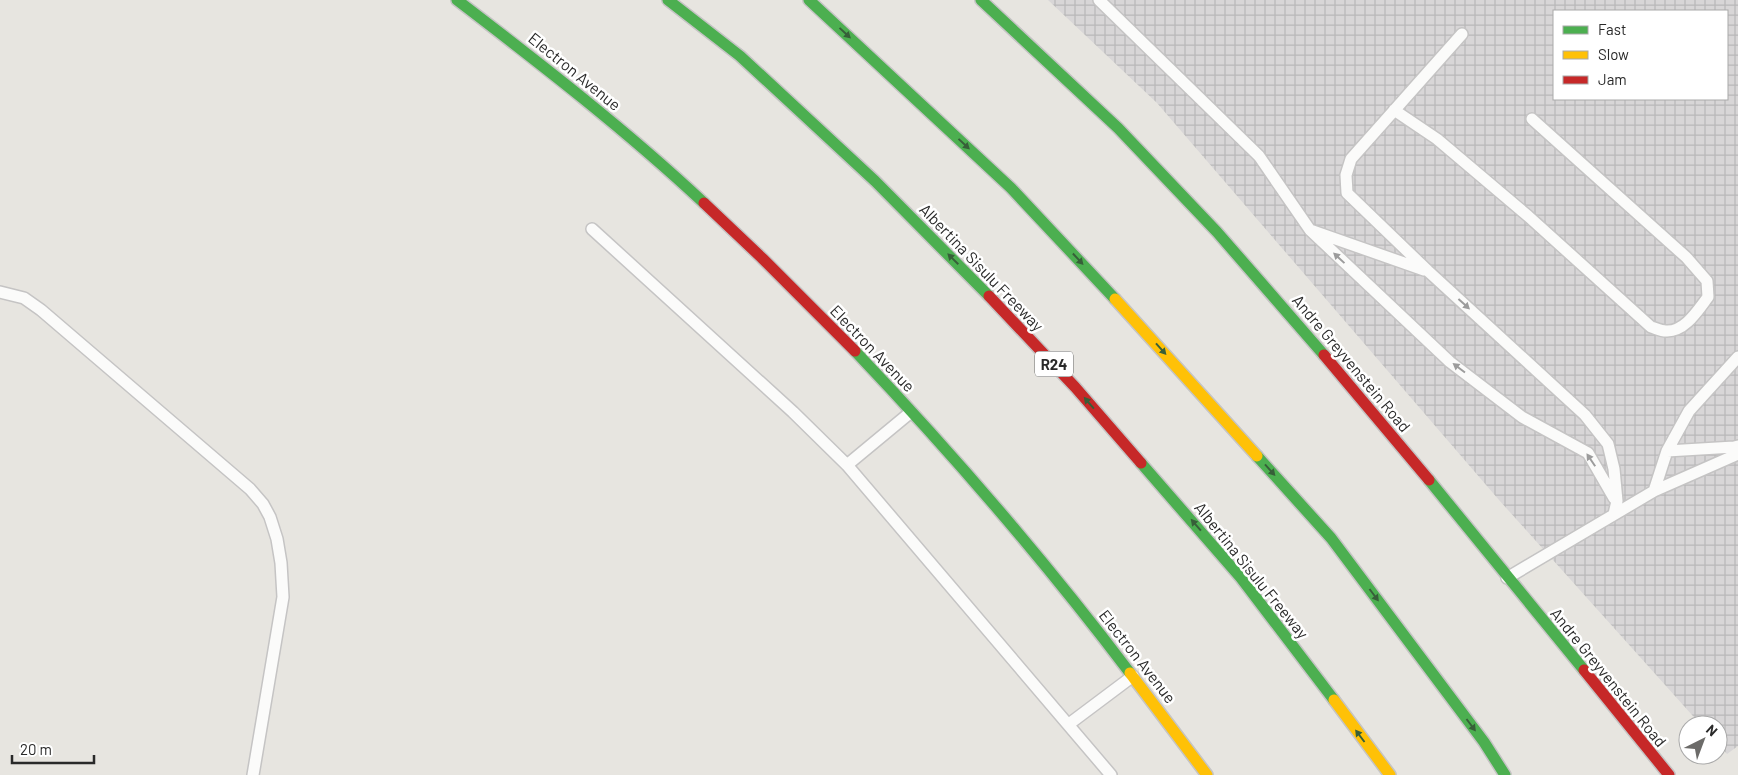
<svg xmlns="http://www.w3.org/2000/svg" width="1738" height="775" viewBox="0 0 1738 775" font-family="Barlow,sans-serif">
	<style>
		.industrial { fill: url(#industrial-grid); fill-rule: evenodd }
		.lines { fill: none; stroke-linecap: round; stroke-linejoin: round }
		.lane-casing { stroke: #c5c4c4; stroke-width: 14 }
		.fast-casing { stroke: #c5c4c4; stroke-width: 14 }
		.slow-casing { stroke: #c5c4c4; stroke-width: 14 }
		.jam-casing { stroke: #c5c4c4; stroke-width: 14 }
		.lane { stroke: #fbfbfa; stroke-width: 11 }
		.fast { stroke: #4caf50; stroke-width: 11 }
		.slow { stroke: #ffc107; stroke-width: 11 }
		.jam { stroke: #c62828; stroke-width: 11 }
		.oneway { fill: #375f39 }
		.oneway2 { fill: #9c9c9c }
		.labels { text-anchor: middle; dominant-baseline: central; stroke-width: 5; stroke-linejoin: round; paint-order: stroke }
		.shield { fill: #fff; stroke: #696969; stroke-width: 1 }
		.shield-label { font-size: 15px; font-weight: bold; fill: #292929 }
		.street-label { font-size: 16px; fill: #292929; stroke: #fff }
	</style>
	<defs>
		<pattern id="industrial-grid" width="8" height="8" patternUnits="userSpaceOnUse" patternTransform="scale(1.25)"><rect width="8" height="8" fill="#d8d6d7"/><path d="M0 4h8M4 0v8" fill="none" stroke="#b9b8b9"/></pattern>
	</defs>
	<rect width="100%" height="100%" fill="#e7e5e0"/>
	<!-- industrial -->
	<path class="industrial" d="M1048 0H1738V746L1727 754 1718 744V725H1701L1499 500 1157 103ZM1554 11H1727V99H1554Z"/>
	<g class="lines">
		<defs>
			<path id="lane" d="M1099 0 1259 156 1310 230
				M1462 34 1351 159 1346 175 1347 193 1428 271 1585 415 1608 444 1614 469 1617 501 1614 514
				M1394 110 1437 139 1528 216 1651 327C1655 328 1661 331 1666 331 1685 332 1698 310 1708 297L1707 281 1686 257 1532 119
				M592 229 793 412 847 465 1111 775
				M1424 270 1310 230 1450 362 1522 417 1588 453 1614 498
				M0 292 24 298 41 310 250 489 263 504 270 517 277 539 281 563 283 597 253 775
				M1667 451 1734 447 1738 446
				M847 465 911 412
				M1654 491 1667 451 1689 411 1738 357
				M1507 578 1654 491 1738 454
				M1069 724 1133 676"/>
			<path id="fast" d="M457 0C542 65 626 130 704 203
				M668 0 740 56 875 181 989 296
				M809 0 1011 188 1115 299
				M981 0 1118 128 1217 232 1324 355
				M855 351C953 454 1045 561 1130 673
				M1257 456 1331 538 1484 742 1505 775
				M1141 463 1241 578 1334 700
				M1429 480 1584 670"/>
			<path id="slow" d="M1115 299 1257 456
				M1130 673 1207 775
				M1334 700 1390 775"/>
			<path id="jam" d="M704 203 762 258 855 351
				M989 296 1075 387 1141 463
				M1324 355 1429 480
				M1584 670 1669 775"/>
		</defs>
		<!-- lane casing -->
		<use href="#lane" class="lane-casing"/>
		<!-- fast casing -->
		<use href="#fast" class="fast-casing"/>
		<!-- slow casing -->
		<use href="#slow" class="slow-casing"/>
		<!-- jam casing -->
		<use href="#jam" class="jam-casing"/>
		<!-- lane -->
		<use href="#lane" class="lane"/>
		<!-- fast -->
		<use href="#fast" class="fast"/>
		<!-- slow -->
		<use href="#slow" class="slow"/>
		<!-- jam -->
		<use href="#jam" class="jam"/>
	</g>
	<!-- one-way arrows -->
	<defs><path id="oneway-solid" d="M-6-.8H1V-3.2L6.5 0L1 3.2V.8H-6Z" transform="scale(1.25)"/></defs>
	<g class="oneway">
		<use href="#oneway-solid" transform="translate(845 33) rotate(43)"/>
		<use href="#oneway-solid" transform="translate(964 144) rotate(43)"/>
		<use href="#oneway-solid" transform="translate(953 259) rotate(-135)"/>
		<use href="#oneway-solid" transform="translate(1078 259) rotate(47)"/>
		<use href="#oneway-solid" transform="translate(1161 349) rotate(48)"/>
		<use href="#oneway-solid" transform="translate(1089 403) rotate(-131)"/>
		<use href="#oneway-solid" transform="translate(1270 470) rotate(48)"/>
		<use href="#oneway-solid" transform="translate(1196 525) rotate(-131)"/>
		<use href="#oneway-solid" transform="translate(1374 595) rotate(53)"/>
		<use href="#oneway-solid" transform="translate(1471 725) rotate(53)"/>
		<use href="#oneway-solid" transform="translate(1360 736) rotate(-127)"/>
	</g>
	<g class="oneway2">
		<use href="#oneway-solid" transform="translate(1339 258) rotate(-137)"/>
		<use href="#oneway-solid" transform="translate(1464 304) rotate(42)"/>
		<use href="#oneway-solid" transform="translate(1459 368) rotate(-143)"/>
		<use href="#oneway-solid" transform="translate(1591 460) rotate(-124)"/>
	</g>
	<g class="labels">
		<!-- shield labels -->
		<rect class="shield" x="1035" y="351.5" width="38" height="25" rx="4"/>
		<g class="shield-label">
			<text x="1054" y="364">R24</text>
		</g>
		<!-- street labels -->
		<g class="street-label">
			<text transform="translate(575 71) rotate(39)">Electron Avenue</text>
			<text transform="translate(982 267) rotate(46)">Albertina Sisulu Freeway</text>
			<text transform="translate(873 348) rotate(46)">Electron Avenue</text>
			<text transform="translate(1352 363) rotate(50)">Andre Greyvenstein Road</text>
			<text transform="translate(1252 570) rotate(51)">Albertina Sisulu Freeway</text>
			<text transform="translate(1138 656) rotate(52)">Electron Avenue</text>
			<text transform="translate(1609 677) rotate(51)">Andre Greyvenstein Road</text>
		</g>
	</g>
	<!-- legend -->
	<rect x="1553" y="10" width="175" height="90" fill="#ffffff" stroke="#a9a9a9"/>
	<rect x="1563" y="26" width="25" height="8" fill="#4caf50" stroke="#a9a9a9"/>
	<text x="1598" y="35" font-size="15" fill="#292929">Fast</text>
	<rect x="1563" y="51" width="25" height="8" fill="#ffc107" stroke="#a9a9a9"/>
	<text x="1598" y="60" font-size="15" fill="#292929">Slow</text>
	<rect x="1563" y="76" width="25" height="8" fill="#c62828" stroke="#a9a9a9"/>
	<text x="1598" y="85" font-size="15" fill="#292929">Jam</text>
	<!-- north arrow -->
	<g transform="translate(1703 740) rotate(42)"><circle r="24" fill="#ffffff" stroke="#a9a9a9"/>
	<path d="M0-4L9 19L0 12L-9 19Z" fill="#6c6b69"/>
	<text y="-8" font-size="14" font-weight="bold" text-anchor="middle" fill="#292929">N</text>
	</g>
	<!-- scale -->
	<path d="M12 755v8h82v-8" fill="none" stroke="#292929" stroke-width="2.5"/>
	<text x="20" y="755" font-size="15" fill="#292929" stroke="#ffffff" stroke-width="4" paint-order="stroke">20 m</text>
</svg>
